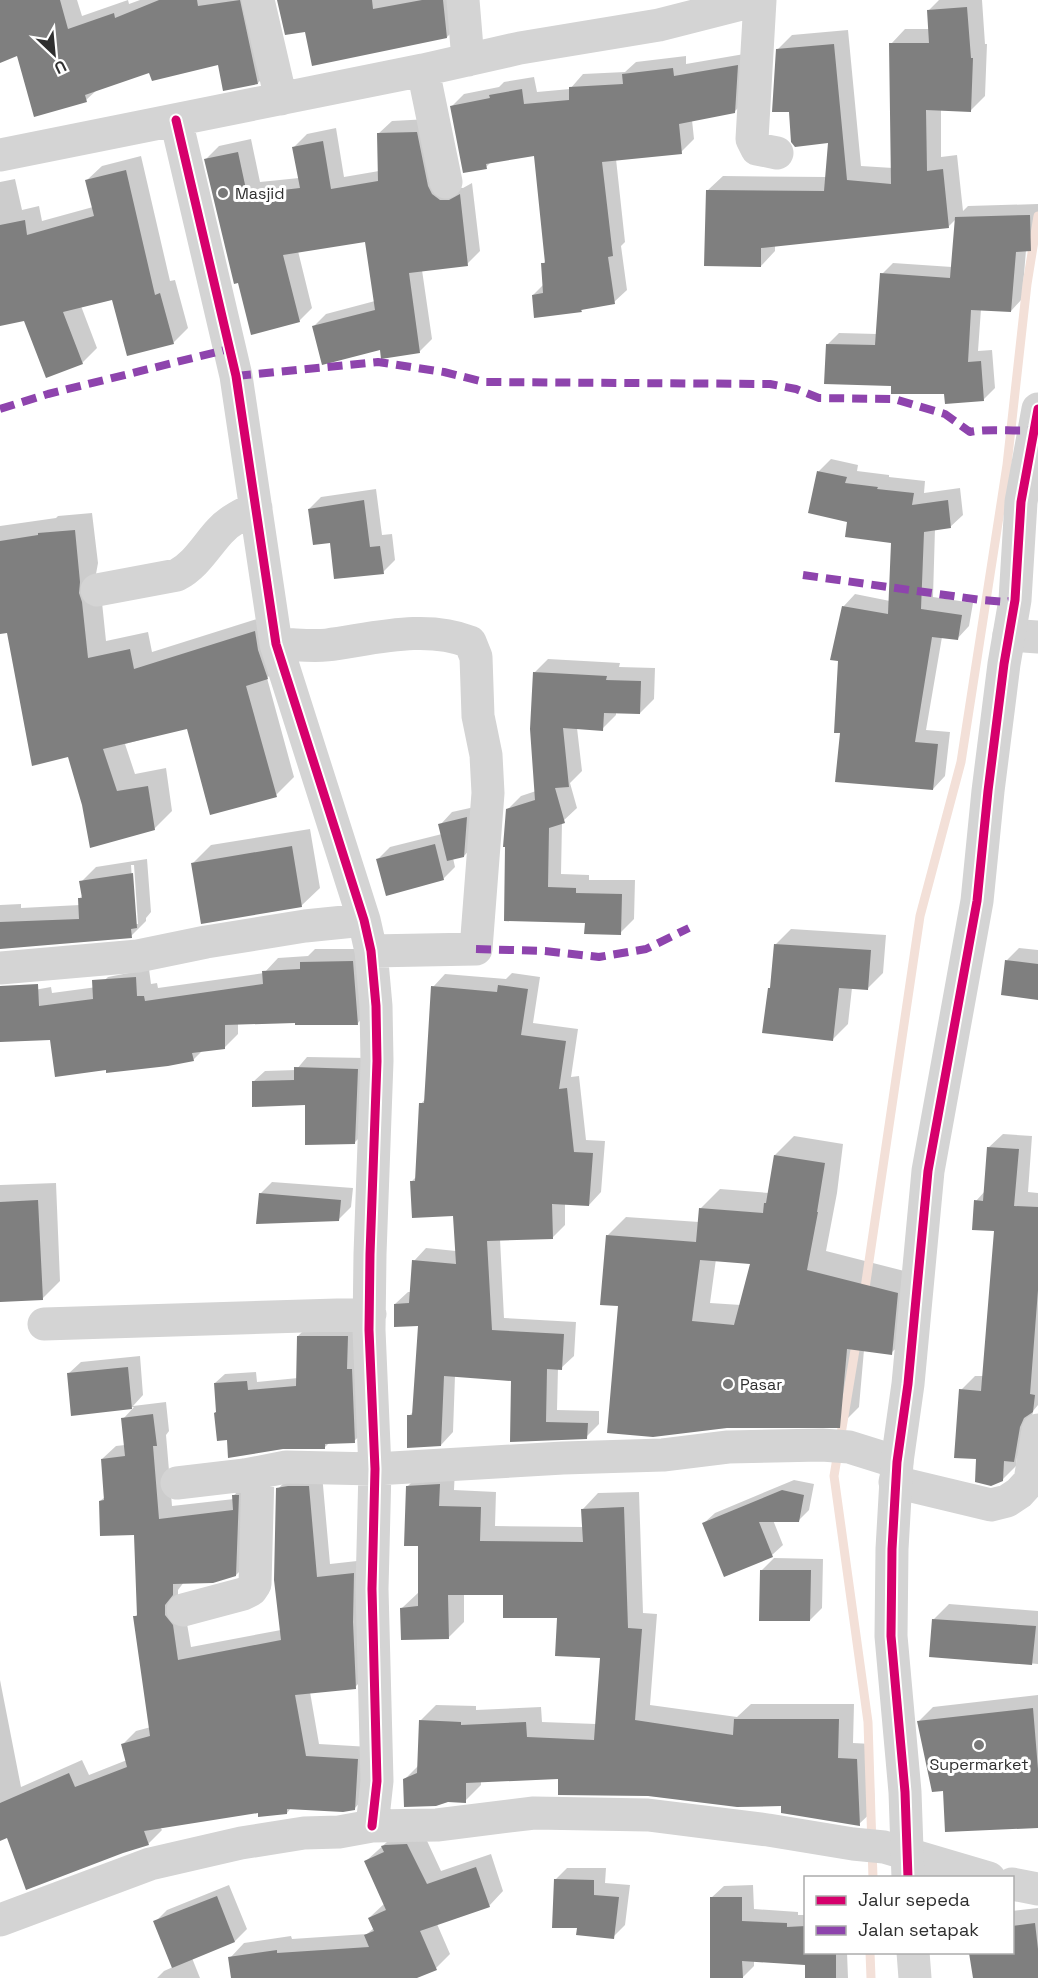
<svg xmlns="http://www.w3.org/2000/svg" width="1038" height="1978" viewBox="0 0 1038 1978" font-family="'Space Grotesk',sans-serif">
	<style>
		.shadow { fill: #0003; fill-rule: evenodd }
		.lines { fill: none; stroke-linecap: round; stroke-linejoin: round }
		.stream { stroke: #f3e0d8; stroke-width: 9 }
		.building { fill: #7f7f7f; fill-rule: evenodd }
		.minor { stroke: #d4d4d4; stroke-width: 33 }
		.tertiary { stroke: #d4d4d4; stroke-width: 33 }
		.quiet { stroke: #8e44ad; stroke-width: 8; stroke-dasharray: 15 8; stroke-linecap: butt }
		.cycleway-casing { stroke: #fff; stroke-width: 13 }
		.cycleway { stroke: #d6006c; stroke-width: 9 }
		.poi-dot { fill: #787878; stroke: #fff; stroke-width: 2 }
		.labels { text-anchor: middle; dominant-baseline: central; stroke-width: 6; stroke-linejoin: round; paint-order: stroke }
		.poi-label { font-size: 16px; fill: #2f2f2f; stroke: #fff; text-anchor: start }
	</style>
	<rect width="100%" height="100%" fill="#fff"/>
	<!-- shadow -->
	<path class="shadow" d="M0 0H77L82 16 128 0 129 4 140 0H257L272 68 258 83 220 64 150 71 98 89 86 100 18 54 0 61Z
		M279 0H455L459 25 447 37 306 30Z
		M939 0H982L985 44H987L985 96 971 110 941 109V157L957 155 963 211 968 206 1038 204V242L1030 250H1026L1022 299 1011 311 981 309 978 351 992 350 995 388 983 400 893 384 827 345 839 333 877 334 882 274 893 263 952 267 956 219 948 227 775 245V251L761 266 708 190 723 176 827 177 830 142 790 110 777 50 792 35 848 30 861 166 893 168 891 44 905 29H930L928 11Z
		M750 53 747 99 734 112 692 120 694 139 681 152 616 159 625 242 621 246 627 290 614 302 584 308 581 311 533 295 544 284 543 264 546 260 536 154 492 161 486 167 451 107 464 94 499 87 504 82 534 77 537 92 570 89 583 74 625 72 636 62 686 56V64Z
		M429 119 453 187 463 188 472 183 480 251 467 264 422 270 432 339 419 352 381 348 313 327 326 314 375 301 366 240 298 251 312 308 299 321 206 159 219 146 251 139 260 182 299 178 294 147 307 134 336 128 344 177 379 171 378 134 392 121Z
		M141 156 170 281 175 280 188 328 173 343 113 298 81 306 97 348 82 363 25 319 0 313V182L15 179 22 210 39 206 42 221 93 207 87 180 102 166Z
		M831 459 858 465 857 471 889 475V477L925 481 924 493 960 488 963 515 950 527 935 529 933 597 973 603 969 626 957 639 942 637 926 730 950 732 945 776 933 789 842 732 843 607 855 594 890 601 892 541 848 520 810 512 819 471Z
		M376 489 382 535 392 534 395 560 383 572 331 541 309 509 321 497Z
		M92 513 98 563 96 574 100 583 106 641 148 632 152 652 273 614 285 660 267 678 294 777 276 795 188 727 125 744 135 774 166 768 172 811 154 829 84 804 69 756 8 631 0 632V526L56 518 58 516Z
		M548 659 620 663 619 667 655 668 654 699 640 713 616 712V715L602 729 577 728 582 771 570 783 577 808 562 822 561 874 589 875V880H635L634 919 620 933 586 921 505 920 507 810 521 796 536 791 534 673Z
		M479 806 476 843 464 856 453 858 455 867 443 879 378 859 390 847 442 834 440 825 452 812Z
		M310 829 320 888 301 906 193 863 211 845Z
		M147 859 151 912 146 918V921L131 936 0 948V905L21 904V908L80 905 79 899 83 895 81 882 96 867ZM131 865H134L138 924H135Z
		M791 929 886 935 883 973 867 989 852 988 848 1024 832 1040 769 989 772 986 776 944Z
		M1019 948 1038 950V998L1007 960Z
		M315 949H366L370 1010 357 1024 297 1022 238 1023V1034L224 1048 202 1051 193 1060 107 1068 51 1038 0 1040V996L51 987 52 993 97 987 108 977 149 969 151 984 157 983 158 988 264 973 278 958 308 956Z
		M512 973 540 977 533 1023 578 1029 571 1077 579 1076 586 1140 605 1141 601 1192 589 1205 565 1203V1225L553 1237 500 1239 504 1318 576 1322 574 1356 561 1368H558L557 1410 599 1411V1424L586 1437 511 1441 513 1380 455 1376 453 1432 441 1445 409 1416 414 1411 419 1324 395 1304 408 1292H412L414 1261 426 1248 456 1251 454 1214 412 1181 417 1176 421 1104 426 1098 433 987 445 974 506 979Z
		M307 1057 369 1058 366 1131 355 1142 306 1104 253 1082 265 1071 296 1070Z
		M1003 1134 1032 1136 1028 1192 1038 1193V1405L1033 1411 1028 1446 1017 1457 1016 1466 1002 1480 978 1458 961 1390 975 1376H984L995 1230 976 1201 985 1191 988 1148Z
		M794 1136 843 1144 837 1193 826 1251 916 1274 911 1334 891 1353 864 1350 859 1407 840 1426 619 1305 607 1236 626 1217 699 1222 700 1209 720 1189 769 1193 775 1155ZM716 1259 751 1262 741 1305 710 1303Z
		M272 1182 353 1188 351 1207 339 1219 260 1194Z
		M56 1183 60 1281 42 1299 0 1301V1185Z
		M307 1327H356L364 1432 354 1441 330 1442 324 1448 228 1438 218 1411 215 1383 225 1374 256 1372 257 1382 298 1378V1336Z
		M140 1356 143 1395 133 1406 166 1402 169 1431 166 1435 172 1506 234 1499 233 1496 247 1483 249 1562 236 1575 184 1582 178 1590V1602L185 1612 191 1647 281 1630 278 1489 291 1475 322 1474 330 1564 366 1560 368 1674 355 1687 310 1692 319 1744 370 1747 367 1795 354 1809 291 1808 287 1813 259 1811 160 1827 162 1830 148 1844 8 1836 0 1839V1680L21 1787 82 1760 89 1775 127 1760 123 1744 136 1731 151 1727 134 1617 139 1613 135 1533 100 1501 105 1497 102 1459 116 1446 125 1445 123 1419 134 1407 73 1414 68 1374 81 1362Z
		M455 1469 454 1490 496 1492 495 1526 584 1527 583 1509 598 1493 639 1492 643 1613 657 1614 650 1705 737 1717 751 1704H854L853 1743 872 1744 875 1809 859 1824 782 1805 560 1777 481 1781V1785L465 1801 405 1779 418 1766 420 1721 436 1705 476 1706V1710L541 1707 542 1722 596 1724 602 1657 559 1617 505 1593 464 1594V1622L448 1638 402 1608 419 1592V1544L407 1487 423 1471Z
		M794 1480 814 1484 809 1510 798 1521 773 1520 783 1545 772 1555 704 1523 715 1513Z
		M774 1558 823 1559 822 1608 810 1620 762 1570Z
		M949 1604 1038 1611V1664L931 1656 934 1619Z
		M1038 1695V1826L945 1789 919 1721 933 1707Z
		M422 1830 441 1871 491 1854 503 1891 489 1906 437 1924 450 1954 436 1968 413 1978H233L230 1958 244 1943 291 1936 292 1939 367 1934 374 1928 369 1918 385 1903 366 1861 398 1832Z
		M567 1868H606L605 1883 630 1885 625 1925 613 1937 579 1927 555 1880Z
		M229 1885 247 1929 235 1941 192 1958 200 1978H157L164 1971 173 1967 155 1922 167 1910Z
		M753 1885 754 1909 798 1912V1915H806V1952H847L848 1978H806V1963L754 1961V1966L742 1978H712L711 1898 724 1886Z
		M1038 1908V1978H974L971 1952H1012V1911Z"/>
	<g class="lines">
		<!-- stream -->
		<path class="stream" d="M864 1295 920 916 961 762 1007 465 1027 284 1038 216
			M857 1338 834 1476 868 1722 873 1878
			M870 1952 871 1978"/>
	</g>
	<!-- building -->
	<path class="building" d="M0 0H60L68 29 114 13 115 18 159 0H197L198 6 240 0 258 84 223 91 218 65 152 81 149 73 85 95 87 102 34 117 17 56 0 63Z
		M277 0H372L373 9 422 0H443L447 38 312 66 305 32 285 35Z
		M967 7 971 58H973L971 112 926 110 927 171 943 169 949 228 761 248V267L704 266 706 190 824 191 828 143 795 147 791 142 789 112H772L776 49 834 44 847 180 891 184 889 43H929L927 10Z
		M738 65 735 113 679 124 682 154 602 162 613 256 608 257 615 304 581 310 582 312 534 318 532 295 543 293 541 263H545L534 156 486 164 487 169 463 173 450 106 490 98 489 95 522 89 524 104 569 100V87L623 84 622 74 673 68 674 76Z
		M417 132 428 186 432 194 440 200H449L460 194 468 266 409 273 420 353 381 359 380 350 322 365 312 326 375 310 365 242 283 255 300 322 251 335 238 283 234 284 204 159 238 152 247 194 300 188 292 147 323 141 331 189 378 181 377 133Z
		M126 170 155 295 160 293 174 344 127 356 112 300 63 312 83 364 46 378 24 321 0 326V225L25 220 27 235 94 216 85 180Z
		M1030 215 1031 251 1016 252 1011 312 971 310 968 362 981 361 984 401 945 404 944 394H891V386L824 384 826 344 875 345 880 273 950 278 955 217Z
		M817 471 847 477 845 483 878 487 877 489 914 493 912 505 948 500 951 528 924 532 921 609 962 615 958 640 932 637 915 742 938 744 933 790 835 782 840 733H834L838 661 830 660 842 606 888 614 891 543 845 537 847 522 808 513Z
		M364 500 370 547 380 546 384 574 334 579 330 543 313 545 308 509Z
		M75 530 80 582 79 593 82 602 88 658 130 649 134 669 255 631 258 650 268 679 246 686 277 797 210 815 187 729 103 749 117 791 148 786 155 830 90 848 82 805 68 757 32 766 7 633 0 634V541L38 535V533Z
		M533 672 607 676 606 680 641 681 640 714 604 713 603 731 563 728 569 787 555 788 565 823 549 828 548 887 576 888V893L622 894 621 935 584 934 585 923 504 921 505 847H503L506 809 535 800 530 729Z
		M467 817 464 857 447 861 438 824Z
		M435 844 444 880 386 896 376 859Z
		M292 846 302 907 201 924 191 863Z
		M133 873 137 928 131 929 132 938 0 949V922L79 919 78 898H82L79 881Z
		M774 944 871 950 868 990 839 988 833 1041 762 1033 768 988H770Z
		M1005 960 1038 964V1000L1001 995Z
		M353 961 358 1025H295V1023L225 1025V1049L192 1053 194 1061 168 1066 106 1073V1070L55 1077 50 1040 0 1042V986L38 984 39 1006 93 999 92 980 136 977 137 996H144L145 1001 263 984 262 971 300 969V962Z
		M498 985 528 989 521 1035 566 1041 559 1089 567 1088 574 1152 593 1153 589 1206 552 1204 553 1239 487 1241 492 1330 564 1334 562 1370 547 1369 546 1422 588 1423 587 1439 510 1442 511 1381 444 1376 441 1446 407 1448V1415H412L418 1326 394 1327V1304L409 1303 412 1260 456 1264 453 1216 412 1218 410 1181H415L419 1103H424L431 986 497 992Z
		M294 1067 358 1069 355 1144 305 1145V1105L252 1107V1081L294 1080Z
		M987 1147 1019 1149 1014 1206 1038 1207V1290L1030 1394 1035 1395 1033 1412 1024 1418 1020 1427 1014 1462 1004 1461 1003 1481 991 1486 975 1482 976 1459 954 1458 959 1389 981 1391 994 1231 972 1230 974 1200 983 1201Z
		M774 1155 825 1163 817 1212H818L807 1270 898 1293 892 1355 847 1349 840 1428H727L653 1437 607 1433 618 1306 600 1305 606 1235 696 1242 699 1208 763 1213 764 1203H766ZM700 1260 750 1264 734 1325 692 1321Z
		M259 1193 341 1200 339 1221 256 1224Z
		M38 1200 43 1300 0 1302V1202Z
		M297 1336H348L347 1369H352L355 1443 325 1444V1449H283L228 1458 227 1440 217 1441 214 1413 216 1412 214 1383 247 1381 248 1390 296 1386Z
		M128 1367 132 1409 71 1416 67 1373Z
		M153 1414 157 1446H153L159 1519 233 1510 232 1495H239L236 1576 213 1583 173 1584V1595L165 1605V1615L173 1625 178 1660 281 1640 274 1580 276 1488 288 1486H309L317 1577 354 1573 353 1622 356 1689 295 1695 306 1756 358 1759 355 1810 343 1812 287 1809V1814L258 1817V1813L144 1831 149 1845 123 1853 26 1890 7 1838 0 1841V1803L69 1773 75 1787 127 1767 121 1744 150 1736 133 1616H137L134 1535 100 1536 99 1501 104 1500 101 1459 125 1456 121 1418Z
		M440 1484 439 1506 481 1507 480 1541 583 1542 581 1509 624 1507 628 1628 642 1629 635 1720 733 1735 734 1719H839L838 1758 857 1759 860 1826 781 1813V1806L737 1807 648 1796 558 1795V1779L466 1783V1803L448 1802 436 1806 404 1807 403 1779 417 1773 419 1720 461 1722V1725L526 1722 527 1737 594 1740 600 1658 555 1656 557 1618H503V1595H448L449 1639 401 1640 400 1608 418 1606V1546H404L406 1486Z
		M782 1490 804 1495 799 1522H759L773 1557 724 1577 702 1523Z
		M760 1570H811L810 1621H759Z
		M932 1619 1036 1626 1032 1665 929 1657Z
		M1033 1708 1038 1769V1828L945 1832 943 1791 932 1792 917 1721Z
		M407 1844 427 1884 476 1867 490 1907 420 1931 437 1970 417 1978H231L228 1957 277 1950V1953L369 1947 364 1935 374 1931 368 1918 386 1910 364 1861 384 1852 381 1846 385 1845Z
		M554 1879 594 1880V1895L619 1897 614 1939 576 1935 577 1928H552Z
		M217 1896 235 1942 172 1968 153 1921Z
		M710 1897H742V1921L787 1923V1927L806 1926V1953H836V1978H805V1965L742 1961 743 1978H710Z
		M1035 1923 1038 1949V1978H973L969 1953H1012V1926Z"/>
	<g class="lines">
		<!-- minor -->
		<path class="minor" d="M258 0 281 99
			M463 0 468 60
			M760 0 752 139 757 149 777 153
			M423 70 446 182
			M176 120 236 376 276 644 364 920 371 951 376 1006 377 1061 370 1254 369 1330 375 1469 372 1589 377 1781 372 1826
			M0 155 423 70 520 48 659 25 757 0
			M97 590 177 575C196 565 206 546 220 531 230 520 243 514 256 508
			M1009 635 1038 637
			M276 644C293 644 311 647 327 645 373 639 425 624 470 642L476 657 478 716 486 755 488 793 476 949 371 951
			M0 968 138 956 206 942 305 926 364 920
			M44 1324 370 1314
			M895 1482 991 1505 1007 1501 1019 1493 1030 1481 1038 1430
			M177 1483 245 1475 286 1467 375 1469 563 1458 663 1455 728 1447 822 1445 849 1447 897 1462
			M183 1610 243 1594 251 1590 255 1584 258 1473
			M1012 1884 1038 1889
			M0 1920 150 1864 241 1843 304 1833 339 1832 372 1826 437 1825 534 1813 648 1815 768 1830 853 1844 884 1847 989 1878"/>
		<!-- tertiary -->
		<path class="tertiary" d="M908 1878 905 1792 891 1636 892 1549 897 1462 908 1384 928 1171 977 901 988 791 1004 664 1015 600 1021 502 1038 409
			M913 1952 915 1978"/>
		<!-- quiet -->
		<path class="quiet" d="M236 376 378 362 444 372 484 382 770 384 796 389 819 398 894 399 945 414 970 432C991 428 1013 432 1035 430
			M0 409 48 394 229 349
			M803 575 981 600 1006 602 1015 600
			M476 949 545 951 599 957 646 949 689 928"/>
		<defs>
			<path id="cycleway" d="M176 120 236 376 276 644 364 920 371 951 376 1006 377 1061 370 1254 369 1330 375 1469 372 1589 377 1781 372 1826
				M908 1878 905 1792 891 1636 892 1549 897 1462 908 1384 928 1171 977 901 988 791 1004 664 1015 600 1021 502 1038 409"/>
		</defs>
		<!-- cycleway casing -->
		<use href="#cycleway" class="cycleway-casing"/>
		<!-- cycleway -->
		<use href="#cycleway" class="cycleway"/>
	</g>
	<!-- markers -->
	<g class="poi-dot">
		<circle cx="223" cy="193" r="6"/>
		<circle cx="728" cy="1384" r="6"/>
		<circle cx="979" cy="1745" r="6"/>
	</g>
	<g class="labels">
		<!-- poi labels -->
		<g class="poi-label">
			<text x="235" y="193">Masjid</text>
			<text x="740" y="1384">Pasar</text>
			<text x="979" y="1764" text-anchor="middle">Supermarket</text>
		</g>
	</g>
	<!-- legend -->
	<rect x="804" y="1876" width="210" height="78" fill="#ffffff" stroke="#acacac" stroke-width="1.5"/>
	<rect x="816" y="1896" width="30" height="9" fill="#d6006c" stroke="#acacac" stroke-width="1.5"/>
	<text x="858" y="1906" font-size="18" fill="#2f2f2f">Jalur sepeda</text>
	<rect x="816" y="1926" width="30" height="9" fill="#8e44ad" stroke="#acacac" stroke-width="1.5"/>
	<text x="858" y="1936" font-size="18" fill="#2f2f2f">Jalan setapak</text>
	<!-- north arrow -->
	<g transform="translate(54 54) rotate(154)" stroke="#ffffff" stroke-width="4.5" paint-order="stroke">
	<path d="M0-4.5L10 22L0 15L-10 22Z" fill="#2f2f2f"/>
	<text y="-9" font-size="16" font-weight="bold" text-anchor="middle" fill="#2f2f2f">U</text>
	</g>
</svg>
